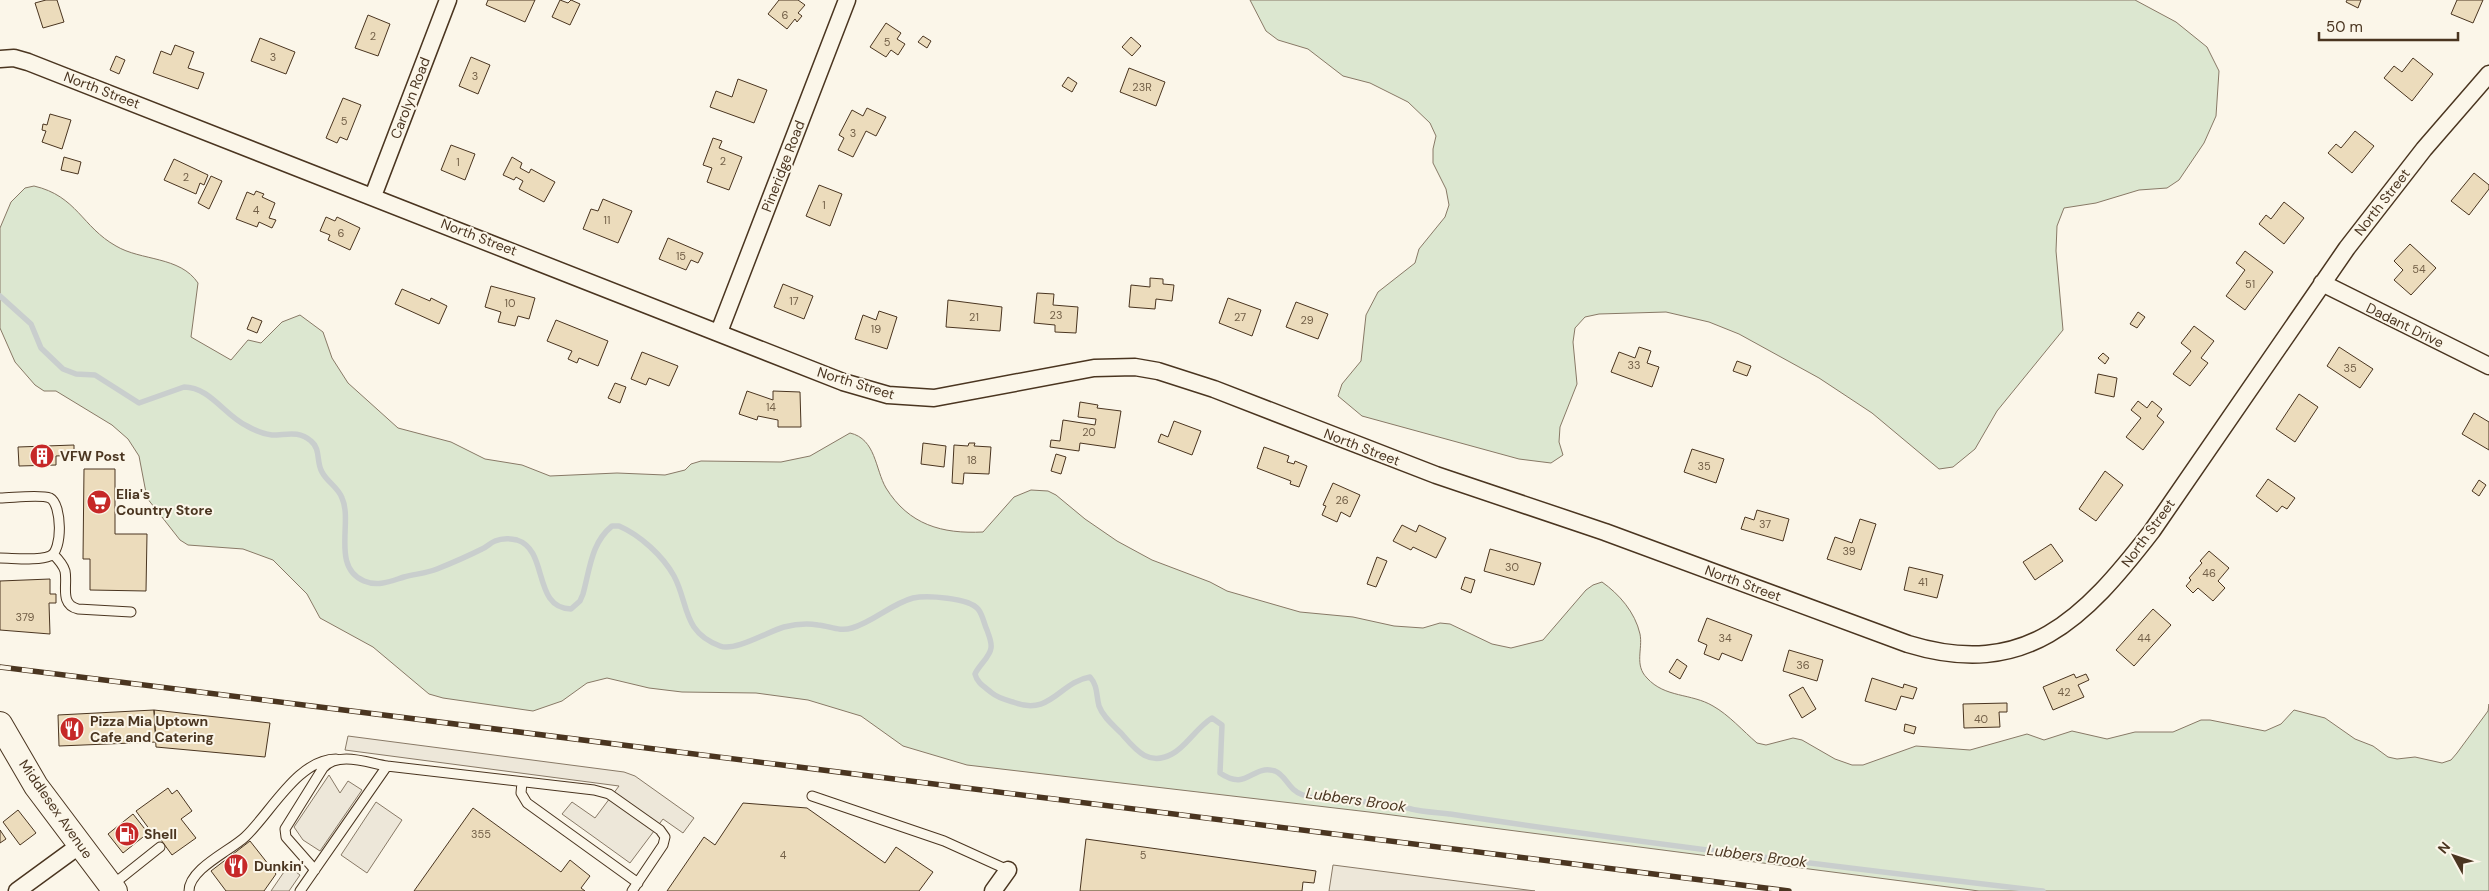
<svg xmlns="http://www.w3.org/2000/svg" width="2489" height="891" viewBox="0 0 2489 891" font-family="'DM Sans',sans-serif">
	<style>
		.green { fill: #dce7d0; stroke: #887966 }
		.parking { fill: #ede7d9; stroke: #887966 }
		.lines { fill: none; stroke-linecap: round; stroke-linejoin: round }
		.stream { stroke: #c9cecd; stroke-width: 5.5 }
		.building { fill: #ecdcbc; stroke: #4a3520 }
		.lane-casing { stroke: #4a3520; stroke-width: 11 }
		.street-casing { stroke: #4a3520; stroke-width: 19 }
		.secondary-casing { stroke: #4a3520; stroke-width: 26 }
		.lane { stroke: #fbf6e9; stroke-width: 9 }
		.street { stroke: #fbf6e9; stroke-width: 16 }
		.secondary { stroke: #fbf6e9; stroke-width: 24 }
		.rail-casing { stroke: #4a3520; stroke-width: 5.5 }
		.rail { stroke: #fbf6e9; stroke-width: 4; stroke-dasharray: 11; stroke-linecap: butt }
		.labels { text-anchor: middle; dominant-baseline: central; stroke-width: 4; stroke-linejoin: round; paint-order: stroke }
		.number-label { font-size: 11px; fill: #725f47 }
		.street-label { font-size: 14px; fill: #4a3520; stroke: #fbf6e9 }
		.poi-label { font-size: 14px; font-weight: bold; fill: #4a3520; stroke: #fbf6e9; text-anchor: start }
		.water-label { font-size: 15px; font-style: italic; fill: #4a3520; stroke: #fbf6e9 }
	</style>
	<rect width="100%" height="100%" fill="#fbf6e9"/>
	<!-- green -->
	<path class="green" d="M1250 0H2135L2176 22 2207 47 2219 71 2216 116 2204 143 2179 180 2167 188 2139 190 2096 203 2064 208 2057 226 2056 251 2063 330 1997 411 1975 449 1953 467 1939 469 1872 413 1819 378 1739 334 1709 322 1666 312 1599 314 1585 317 1575 328 1573 342 1577 384 1560 427 1559 442 1563 455 1551 463 1519 459 1362 416 1338 396 1342 384 1361 361 1366 315 1378 292 1415 263 1419 249 1445 217 1449 205 1446 189 1433 163V149L1436 136 1430 123 1408 102 1370 83 1343 76 1308 49 1278 40 1266 31Z
		M34 186C77 196 82 227 116 246 141 261 180 256 198 283L191 337 231 360 248 340 261 343 282 322 300 315 323 332 332 358 348 383 398 428 451 442 485 459 522 465 550 476 617 473 665 475 685 470 691 464 701 461 781 462 810 456 850 433C876 439 875 469 886 488 909 525 942 534 983 532L1014 497 1031 490 1048 491 1056 495 1085 519 1117 541 1152 560 1210 582 1227 591 1300 612 1353 617 1394 626 1423 628 1440 623 1450 624 1492 644 1511 648 1543 640 1586 590 1593 585 1602 582C1619 594 1635 612 1640 634 1643 649 1634 665 1647 678 1665 698 1691 693 1713 706 1729 715 1743 731 1757 743L1766 745 1793 738 1802 740 1835 759 1852 765H1863L1916 746 1970 750 2027 734 2044 740 2072 731 2107 739 2135 732H2173L2201 720H2210L2265 731 2281 724 2294 710 2325 718 2355 739 2373 746 2388 757 2397 759 2415 757 2442 763 2451 760 2457 753 2488 711 2489 704V891H1979L1369 812 967 765 903 746 861 716 808 700 756 693 682 692 649 688 607 678 587 683 562 701 533 711 443 698 429 694 373 647 320 618 307 594 273 560 243 549 188 545 180 540 147 498 139 456 128 439 112 425 56 391H44L35 385 15 362 0 328V228L11 202 25 188Z"/>
	<!-- parking -->
	<path class="parking" d="M348 736 624 772 635 776 694 818 683 833 663 819 630 863 562 814 572 802 595 818 619 786 345 750Z
		M329 775 340 793 348 781 362 790 320 851 303 840 294 827Z
		M376 802 402 820 367 873 341 855Z
		M1333 865 1535 891H1329Z
		M288 866 300 875 289 891H271Z"/>
	<g class="lines">
		<!-- stream -->
		<path class="stream" d="M0 296 31 324 41 348 63 369 76 374 95 375 139 403 184 387C210 387 225 416 247 426 254 430 264 434 272 435 287 435 298 430 311 441 321 449 316 462 322 472 327 482 338 487 342 498 353 522 331 567 364 581 378 587 391 581 404 577 415 574 427 573 437 569 452 563 468 556 482 549 487 547 490 543 495 541 502 538 509 538 517 540 549 550 532 608 571 609L580 601 583 594C590 569 591 543 612 526H619C640 535 663 556 674 576 689 604 682 632 720 646 735 652 769 631 784 627 796 624 806 623 818 625 830 626 839 632 852 628 873 622 891 604 913 598 927 595 969 598 978 609 983 615 984 624 987 630 989 636 992 642 991 648 990 657 979 665 975 674 977 683 985 687 992 693 998 698 1006 700 1013 702 1051 717 1059 682 1090 677 1098 686 1096 695 1099 706 1103 717 1113 725 1121 733 1135 749 1148 767 1172 754 1186 747 1196 728 1212 718L1222 725 1220 773C1248 792 1251 764 1275 771 1286 775 1288 790 1303 795 1331 804 1363 799 1391 804 1400 805 1408 809 1416 810 1427 812 1439 813 1450 814 1647 844 1845 868 2043 891"/>
	</g>
	<!-- building -->
	<path class="building" d="M46 0H57L64 22 43 28 35 3Z
		M488 0H535L525 22 486 5Z
		M560 0 568 3 571 0 580 4 570 25 552 17Z
		M779 0H798L805 5 798 13 802 16 797 22 795 19 787 29 768 14Z
		M2347 0H2361L2358 8 2346 2Z
		M2457 0H2483L2473 23 2451 14Z
		M368 15 390 24 378 56 355 48Z
		M886 23 901 33 897 39 905 44 898 55 891 50 886 57 870 47Z
		M923 36 931 41 927 48 918 42Z
		M1131 37 1141 46 1132 56 1122 47Z
		M260 38 295 52 286 74 251 61Z
		M175 45 194 52 188 68 204 73 198 89 153 73 161 51 171 55Z
		M116 56 125 60 119 74 110 70Z
		M471 57 490 65 478 94 459 86Z
		M2413 58 2433 74 2412 101 2384 78 2394 66 2402 72Z
		M1129 68 1165 82 1156 106 1120 92Z
		M1068 77 1077 83 1072 92 1062 86Z
		M738 79 767 90 754 123 710 107 716 91 732 97Z
		M343 98 361 105 347 140 340 137 337 143 326 138Z
		M867 108 886 117 876 136 866 131 853 157 838 150 844 138 839 135 852 110 863 116Z
		M50 114 71 120 62 149 42 142 46 131 42 130 43 124 47 125Z
		M2355 131 2374 146 2352 173 2328 153 2336 144 2341 148Z
		M713 138 722 141 719 148 742 157 729 190 707 182 712 168 703 165Z
		M451 145 475 154 465 180 441 170Z
		M64 157 81 162 78 174 61 170Z
		M512 157 522 163 520 168 529 173 531 169 555 182 544 202 519 189 523 181 516 177 514 180 503 175Z
		M174 159 208 175 204 185 200 183 196 194 164 180Z
		M2474 173 2489 185V189L2469 215 2451 201Z
		M211 176 222 181 209 209 198 203Z
		M819 185 842 194 830 226 806 216Z
		M256 191 264 194 262 197 275 203 269 218 276 220 272 228 259 222 257 227 236 219 247 192 254 195Z
		M603 199 632 211 618 243 583 229 591 209 598 211Z
		M2284 202 2304 218 2284 244 2259 224 2266 215 2271 219Z
		M326 217 335 221 337 217 360 228 350 250 328 240 330 235 320 231Z
		M668 238 703 253 698 263 691 260 686 270 659 259Z
		M2410 244 2436 268 2411 295 2394 280 2403 270 2394 261Z
		M2245 251 2273 272 2245 310 2226 296 2245 270 2236 263Z
		M1150 278 1163 279V284L1174 285 1172 301 1156 299 1155 309 1129 307 1131 285 1150 287Z
		M783 284 813 296 804 319 774 307Z
		M491 286 535 298 529 319 518 316 515 326 498 322 501 312 485 307Z
		M402 289 430 301 431 298 447 306 439 324 395 304Z
		M1037 293 1054 294 1053 305 1078 307 1076 333 1055 332V325L1034 323Z
		M1228 298 1261 310 1252 336 1219 323Z
		M948 300 1002 307 1000 331 946 327Z
		M1296 302 1328 314 1318 339 1286 327Z
		M879 311 897 317 887 349 855 339 863 315 876 320Z
		M2138 312 2145 317 2137 328 2130 324Z
		M252 317 262 321 257 333 247 329Z
		M556 320 608 341 598 366 579 358 577 363 568 359 572 351 547 341Z
		M2194 326 2214 341 2201 358 2208 363 2190 386 2173 374 2191 351 2181 343Z
		M1639 347 1651 351 1647 363 1659 367 1652 387 1611 372 1619 352 1635 358Z
		M2339 347 2373 369 2360 388 2327 366Z
		M642 352 678 366 669 386 649 378 646 385 631 379Z
		M2103 353 2109 358 2105 364 2098 358Z
		M1737 361 1751 366 1747 376 1733 371Z
		M2098 374 2117 378 2114 397 2095 393Z
		M615 383 626 387 620 403 608 398Z
		M747 391 773 400V391L800 392 801 427H778V420L758 416 757 420 739 414Z
		M2299 394 2318 407 2295 442 2276 429Z
		M2138 401 2147 408 2152 401 2162 409 2157 416 2164 422 2143 450 2126 437 2141 418 2131 410Z
		M1080 402 1098 405 1097 408 1121 411 1115 448 1080 443 1079 451 1050 447 1051 440 1060 441 1063 420 1095 425 1096 419 1078 417Z
		M2474 413 2489 422V450L2462 434Z
		M1174 421 1201 431 1192 455 1158 442 1161 434 1168 437Z
		M923 443 946 446 944 467 921 464Z
		M969 443H975L974 446 991 447 989 474 964 473 963 484 952 483 954 445 968 446Z
		M74 445V455L56 456V465L19 466 18 447Z
		M1264 447 1289 456 1287 462 1294 464 1295 461 1307 466 1299 487 1290 484 1291 481 1257 468Z
		M1692 449 1724 459 1716 483 1684 472Z
		M1056 454 1066 457 1061 474 1051 471Z
		M84 469H115V534H147L146 591 90 590V559H83Z
		M2105 471 2123 485 2096 521 2079 509Z
		M2268 479 2295 498 2287 509 2282 506 2277 512 2256 496Z
		M2479 480 2486 485 2479 496 2472 491Z
		M1333 483 1360 495 1350 517 1341 512 1337 522 1322 515 1326 506 1323 505Z
		M1757 510 1789 519 1783 541 1741 529 1745 517 1754 520Z
		M1860 519 1876 524 1861 570 1827 559 1835 537 1852 543Z
		M1402 525 1416 532 1419 525 1446 538 1436 558 1413 547 1411 550 1393 541Z
		M2051 544 2063 561 2035 580 2023 562Z
		M1490 549 1541 563 1534 585 1484 571Z
		M2209 551 2229 568 2218 581 2225 588 2213 601 2198 588 2193 593 2186 586 2191 580 2189 578 2202 563 2200 561Z
		M1377 557 1387 561 1376 587 1367 584Z
		M1909 567 1943 575 1937 598 1904 590Z
		M1465 577 1475 580 1471 593 1461 589Z
		M50 579V594H56V603H49L50 634 0 630V581Z
		M2153 609 2171 625 2134 666 2116 650Z
		M1707 618 1752 635 1742 661 1722 653 1719 660 1704 654 1707 645 1698 641Z
		M1789 650 1823 660 1817 681 1783 671Z
		M1677 659 1687 666 1680 679 1669 672Z
		M2074 674 2076 678 2086 674 2089 680 2078 685 2084 697 2053 710 2043 687Z
		M1872 678 1903 688 1904 684 1917 688 1913 699 1901 696 1896 710 1865 701Z
		M1803 687 1816 709 1802 718 1789 695Z
		M2007 703V712H1999L2000 727 1964 728 1963 704Z
		M154 710 156 742 59 746 58 715Z
		M154 710 270 723 265 757 156 747Z
		M1905 724 1916 727 1914 734 1904 731Z
		M168 788 172 794 177 790 192 811 181 819 196 838 172 855 153 829 150 830 136 811Z
		M743 803 807 808 885 863 896 847 933 872 919 891H667L704 837 715 845Z
		M473 808 561 872 570 860 590 876 581 888 585 891H414Z
		M18 810 36 833 20 845 3 822Z
		M133 814 148 833 123 853 108 834Z
		M0 830 6 839 0 843Z
		M1086 839 1316 871 1314 883 1303 882 1302 891H1080Z
		M250 841 276 874 264 891H226L211 871Z"/>
	<g class="lines">
		<defs>
			<path id="lane" d="M0 498C12 498 40 494 50 498 62 504 63 551 50 556 39 561 13 558 0 558
				M53 554C58 559 63 564 65 571 68 585 59 604 78 609L131 612
				M522 782 521 793 527 803 638 883
				M812 796 944 841 1008 870
				M315 870 286 837 285 829 323 768C338 751 368 763 387 766
				M111 886 160 847
				M189 891C189 869 230 851 245 837 270 814 298 759 336 759
				M300 891 387 766 594 790 609 794 660 830 665 837 663 845 632 891"/>
			<path id="street" d="M0 59 14 58 28 62 843 382 888 395 934 398 1094 368 1135 367 1158 371 1214 389 1436 475 1605 532 1908 644C2026 680 2084 619 2152 531L2347 248 2424 149 2489 74
				M373 196 448 0
				M2322 283 2489 366
				M719 332 847 0
				M17 891 80 845
				M993 891 1008 870"/>
			<path id="secondary" d="M0 724 36 786 115 891"/>
		</defs>
		<!-- lane casing -->
		<use href="#lane" class="lane-casing"/>
		<!-- street casing -->
		<use href="#street" class="street-casing"/>
		<!-- secondary casing -->
		<use href="#secondary" class="secondary-casing"/>
		<!-- lane -->
		<use href="#lane" class="lane"/>
		<!-- street -->
		<use href="#street" class="street"/>
		<!-- secondary -->
		<use href="#secondary" class="secondary"/>
		<defs>
			<path id="rail" d="M0 667 1789 891"/>
		</defs>
		<!-- rail casing -->
		<use href="#rail" class="rail-casing"/>
		<!-- rail -->
		<use href="#rail" class="rail"/>
	</g>
	<!-- icons -->
	<defs>
		<symbol id="building-disc" viewBox="-11 -11 22 22"><circle r="9.5" fill="#c62828" stroke="#fbf6e9"/><path d="M-4-6H4V6H1V3H-1V6H-4ZM-2.5-4.3h1.7v1.8h-1.7ZM.8-4.3h1.7v1.8H.8ZM-2.5-1h1.7V.8h-1.7ZM.8-1h1.7V.8H.8Z" fill="#fff"/></symbol>
		<symbol id="supermarket-disc" viewBox="-11 -11 22 22"><circle r="9.5" fill="#c62828" stroke="#fbf6e9"/><path d="M-6-5.5h2.5l.6 2H6L4.5 2H-2.5L-4.4-4H-6ZM-1.5 3.2a1.3 1.3 0 1 0 .1 0ZM3 3.2a1.3 1.3 0 1 0 .1 0Z" fill="#fff"/></symbol>
		<symbol id="restaurant-disc" viewBox="-11 -11 22 22"><circle r="9.5" fill="#c62828" stroke="#fbf6e9"/><path d="M-5-6h1v4h1v-4h1v4h1v-4h1v5L-1.5 .5V6h-2V.5L-5-1ZM5-6V6H3V1.5H1.5Q1.5-4 5-6Z" fill="#fff"/></symbol>
		<symbol id="fuel-disc" viewBox="-11 -11 22 22"><circle r="9.5" fill="#c62828" stroke="#fbf6e9"/><path d="M-5.5-6h7V0h2V4h1.3V-2.5L3-4.5l.8-.8L6-3V5H2.5V1h-1V6h-7ZM-4.2-4.7v3.2H.2V-4.7Z" fill="#fff"/></symbol>
	</defs>
	<g fill-rule="evenodd">
		<use href="#building-disc" x="28" y="442" width="28" height="28"/>
		<use href="#supermarket-disc" x="85" y="488" width="28" height="28"/>
		<use href="#restaurant-disc" x="58" y="715" width="28" height="28"/>
		<use href="#fuel-disc" x="113" y="820" width="28" height="28"/>
		<use href="#restaurant-disc" x="222" y="852" width="28" height="28"/>
	</g>
	<g class="labels">
		<!-- number labels -->
		<g class="number-label">
			<text x="785" y="15">6</text>
			<text x="373" y="36">2</text>
			<text x="887" y="42">5</text>
			<text x="273" y="57">3</text>
			<text x="475" y="76">3</text>
			<text x="1142" y="87">23R</text>
			<text x="344" y="121">5</text>
			<text x="853" y="133">3</text>
			<text x="723" y="161">2</text>
			<text x="458" y="162">1</text>
			<text x="186" y="177">2</text>
			<text x="824" y="205">1</text>
			<text x="256" y="210">4</text>
			<text x="607" y="220">11</text>
			<text x="341" y="233">6</text>
			<text x="681" y="256">15</text>
			<text x="2419" y="269">54</text>
			<text x="2250" y="284">51</text>
			<text x="794" y="301">17</text>
			<text x="510" y="303">10</text>
			<text x="1056" y="315">23</text>
			<text x="974" y="317">21</text>
			<text x="1240" y="317">27</text>
			<text x="1307" y="320">29</text>
			<text x="876" y="329">19</text>
			<text x="1634" y="365">33</text>
			<text x="2350" y="368">35</text>
			<text x="771" y="407">14</text>
			<text x="1089" y="432">20</text>
			<text x="972" y="460">18</text>
			<text x="1704" y="466">35</text>
			<text x="1342" y="500">26</text>
			<text x="1765" y="524">37</text>
			<text x="1849" y="551">39</text>
			<text x="1512" y="567">30</text>
			<text x="2209" y="573">46</text>
			<text x="1923" y="582">41</text>
			<text x="25" y="617">379</text>
			<text x="1725" y="638">34</text>
			<text x="2144" y="638">44</text>
			<text x="1803" y="665">36</text>
			<text x="2064" y="692">42</text>
			<text x="1981" y="719">40</text>
			<text x="481" y="834">355</text>
			<text x="783" y="855">4</text>
			<text x="1143" y="855">5</text>
		</g>
		<!-- street labels -->
		<g class="street-label">
			<text transform="translate(102 90) rotate(21)">North Street</text>
			<text transform="translate(410 98) rotate(-69)">Carolyn Road</text>
			<text transform="translate(783 166) rotate(-69)">Pineridge Road</text>
			<text transform="translate(2382 202) rotate(-52)">North Street</text>
			<text transform="translate(479 237) rotate(21)">North Street</text>
			<text transform="translate(2405 325) rotate(26)">Dadant Drive</text>
			<text transform="translate(856 383) rotate(17)">North Street</text>
			<text transform="translate(1362 447) rotate(21)">North Street</text>
			<text transform="translate(2148 533) rotate(-54)">North Street</text>
			<text transform="translate(1743 583) rotate(20)">North Street</text>
			<text transform="translate(56 809) rotate(55)">Middlesex Avenue</text>
		</g>
		<!-- poi labels -->
		<g class="poi-label">
			<text x="60" y="456">VFW Post</text>
			<text x="116" y="494">Elia's<tspan x="116" dy="16">Country Store</tspan></text>
			<text x="90" y="721">Pizza Mia Uptown<tspan x="90" dy="16">Cafe and Catering</tspan></text>
			<text x="144" y="834">Shell</text>
			<text x="254" y="866">Dunkin'</text>
		</g>
		<!-- water labels -->
		<g class="water-label">
			<text transform="translate(1356 800) rotate(8)">Lubbers Brook</text>
			<text transform="translate(1757 856) rotate(7)">Lubbers Brook</text>
		</g>
	</g>
	<!-- north arrow -->
	<g transform="translate(2454 856) rotate(310)" stroke="#fbf6e9" stroke-width="4" paint-order="stroke">
	<path d="M0-4L9 19L0 12L-9 19Z" fill="#4a3520"/>
	<text y="-8" font-size="14" font-weight="bold" text-anchor="middle" fill="#4a3520">N</text>
	</g>
	<!-- scale -->
	<path d="M2319 32v8h139v-8" fill="none" stroke="#4a3520" stroke-width="2.5"/>
	<text x="2326" y="32" font-size="15" fill="#4a3520" stroke="#fbf6e9" stroke-width="4" paint-order="stroke">50 m</text>
</svg>
